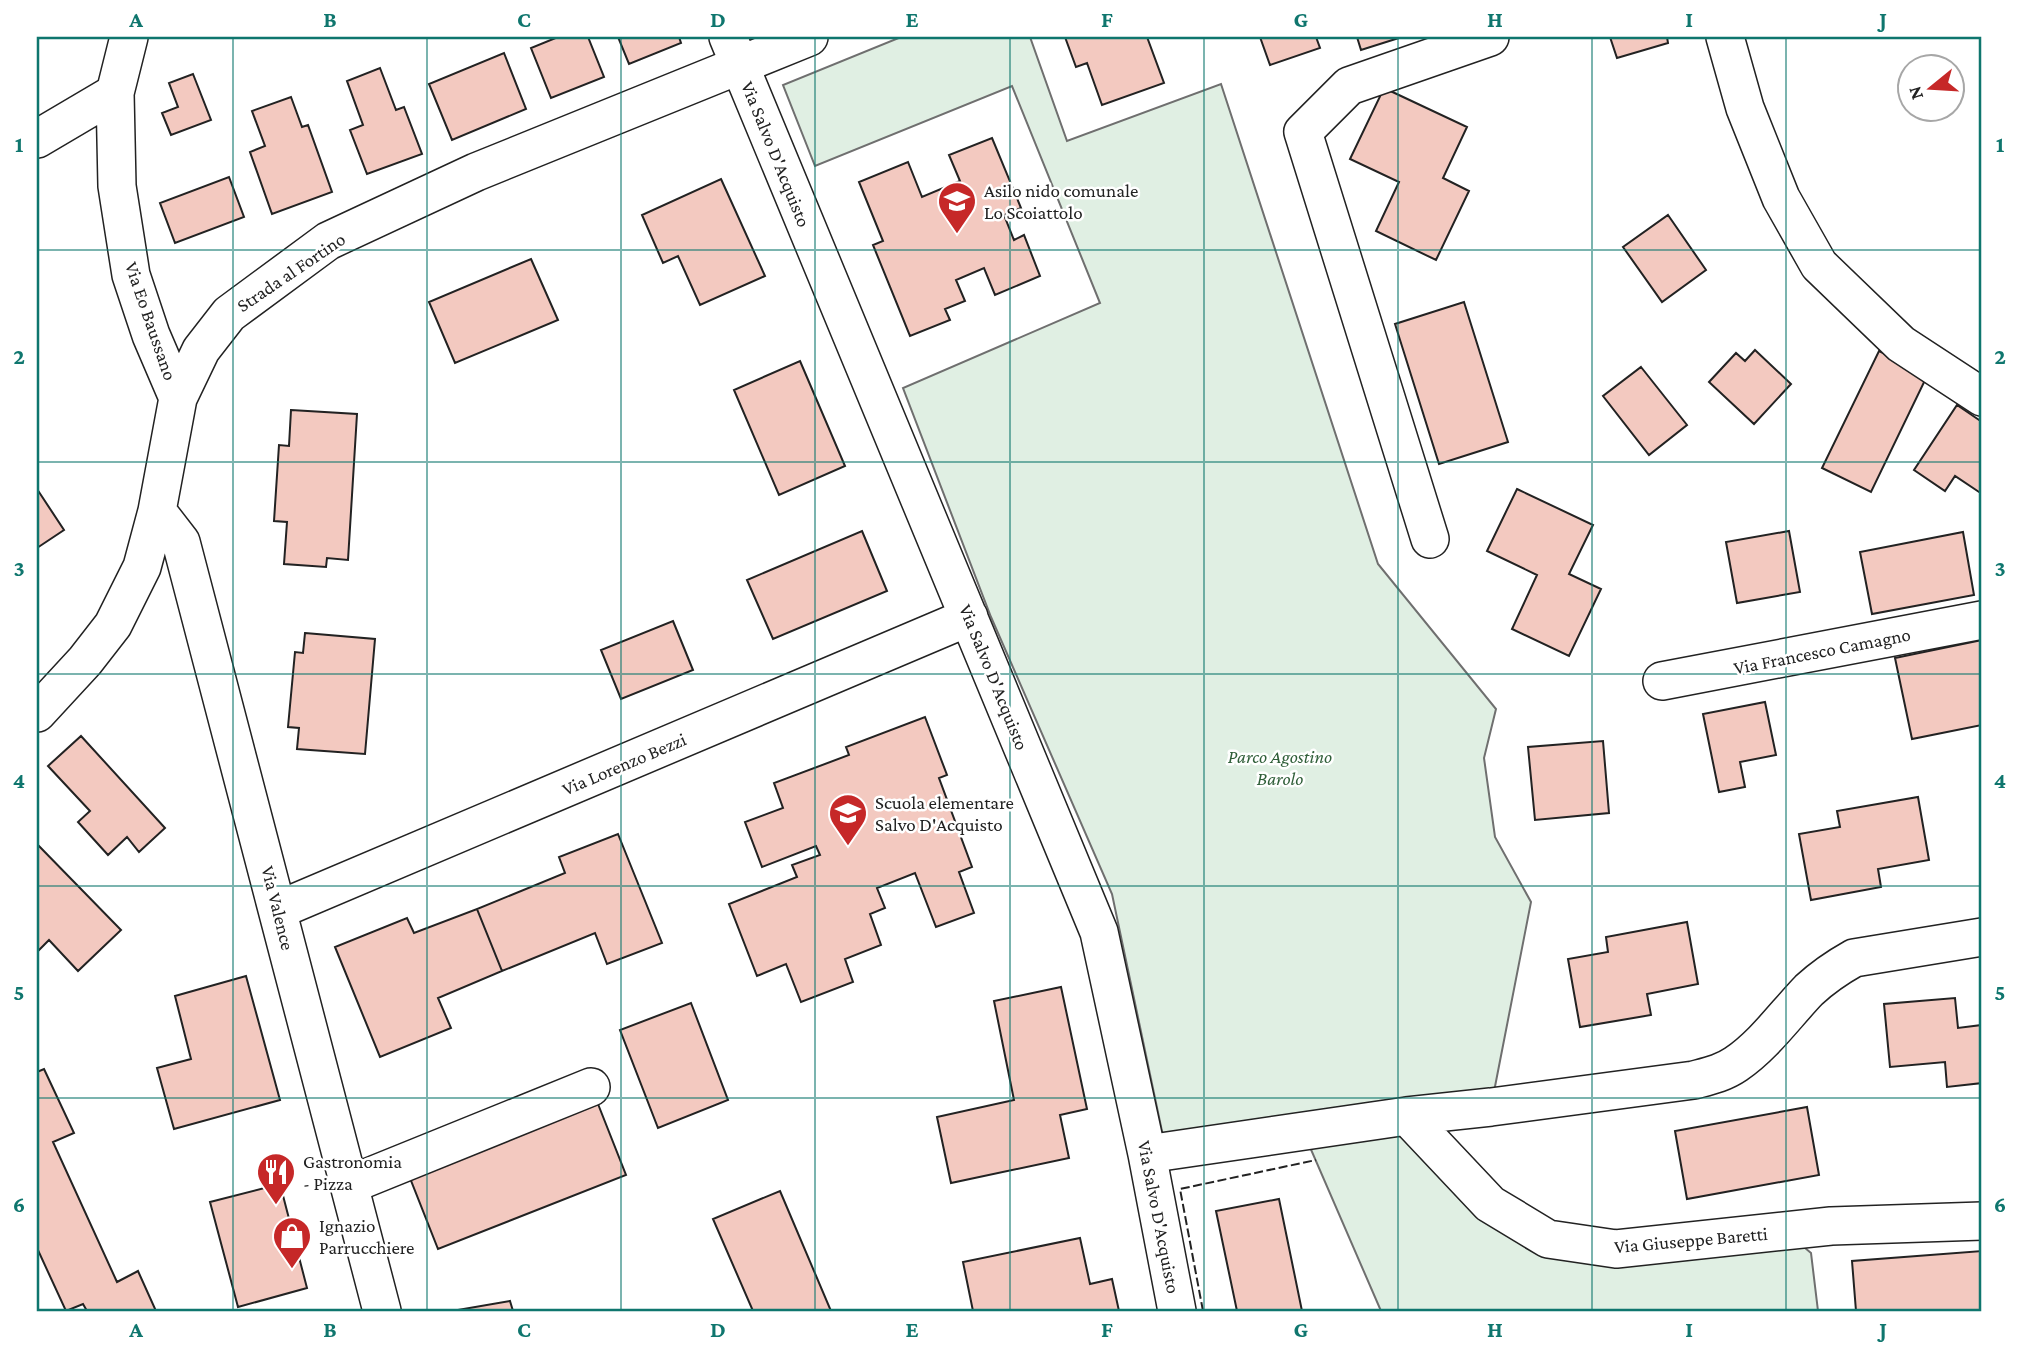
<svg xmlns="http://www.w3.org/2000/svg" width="2019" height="1348" viewBox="0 0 2019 1348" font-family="'Crimson Pro',serif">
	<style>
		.green { fill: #e0efe3; stroke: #6f6f6f; stroke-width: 2 }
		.building { fill: #f3c9c0; stroke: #222; stroke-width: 2 }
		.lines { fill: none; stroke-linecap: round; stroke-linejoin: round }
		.minor-casing { stroke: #222; stroke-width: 40 }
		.minor { stroke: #fff; stroke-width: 37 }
		.fence { stroke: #222; stroke-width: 2; stroke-dasharray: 9 3.5; stroke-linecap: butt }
		.grid { fill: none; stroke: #0f766e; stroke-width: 2; stroke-opacity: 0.55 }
		.labels { text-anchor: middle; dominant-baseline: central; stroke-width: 5; stroke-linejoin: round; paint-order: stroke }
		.street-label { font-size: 19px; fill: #222; stroke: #fff }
		.poi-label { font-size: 19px; fill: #222; stroke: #fff; text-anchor: start }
		.park-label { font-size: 19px; font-style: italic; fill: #2f5e38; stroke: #fff }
		.neatline { fill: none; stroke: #0f766e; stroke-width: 2.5 }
		.grid-label { font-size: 23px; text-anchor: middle; font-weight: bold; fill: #0f766e }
	</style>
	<rect width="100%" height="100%" fill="#fff"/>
	<!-- green -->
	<path class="green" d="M901 37H1030L1067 141 1221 84 1378 564 1496 709 1484 758 1495 837 1531 902 1491 1107 1408 1116 1548 1239 1785 1231 1811 1253 1818 1311H1381L1303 1131 1163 1136 1112 894 991 617 903 388 1100 303 1012 86 815 166 783 85Z"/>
	<!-- building -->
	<path class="building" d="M558 37H588L604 77 551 98 531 48Z
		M618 37H679L681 43 629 64Z
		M1065 37H1147L1164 83 1102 105 1087 63 1076 67Z
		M1260 37H1316L1320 48 1270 65Z
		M1357 37H1402L1361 50Z
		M1610 37H1667L1668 43 1617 58Z
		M504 53 526 109 452 140 429 84Z
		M380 68 396 110 404 107 422 154 367 174 350 130 363 125 347 81Z
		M193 74 211 120 171 135 162 113 178 107 169 83Z
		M1384 88 1467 127 1443 178 1469 191 1436 260 1376 231 1399 182 1350 159Z
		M291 97 302 127 308 125 332 192 272 214 250 152 265 146 252 111Z
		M992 138 1021 208 1004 215 1014 240 1024 235 1040 276 995 295 984 268 956 280 965 301 945 309 950 320 910 336 873 245 883 241 859 182 908 162 922 197 960 181 949 155Z
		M229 177 244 217 175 243 160 203Z
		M721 179 765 276 700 305 678 256 663 263 642 215Z
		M1668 215 1706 270 1662 302 1623 247Z
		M531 259 558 320 455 363 429 302Z
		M1464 302 1508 442 1439 464 1395 324Z
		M1755 350 1791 384 1754 424 1709 382 1736 353 1745 361Z
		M1879 351 1928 374 1871 492 1822 468Z
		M800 361 845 466 779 495 734 390Z
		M1641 367 1687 425 1649 455 1603 396Z
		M1957 405 1982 422V494L1955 476 1945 491 1914 470Z
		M291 410 357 414 348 560 327 558 326 567 284 564 287 522 274 521 279 445 289 446Z
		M37 489 64 530 37 548Z
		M1517 489 1593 525 1569 574 1601 589 1569 656 1512 629 1537 575 1487 551Z
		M862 531 887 591 773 639 747 580Z
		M1789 531 1800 592 1737 603 1726 542Z
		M1963 532 1974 595 1872 614 1860 552Z
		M673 621 693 670 621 699 601 650Z
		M305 633 375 639 365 754 297 749 299 728 288 727 295 652 303 653Z
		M1982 640V725L1912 739 1895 658Z
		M1765 702 1776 755 1740 762 1745 787 1719 792 1703 714Z
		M925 717 947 775 939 778 972 867 959 872 974 913 936 927 915 873 877 888 885 908 870 914 881 945 845 959 853 982 801 1002 786 964 757 976 729 904 797 877 792 865 820 855 816 846 762 867 745 822 783 808 774 783 849 755 846 747Z
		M81 736 165 828 139 852 127 837 108 855 78 822 90 811 48 766Z
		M1603 741 1609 813 1535 820 1528 747Z
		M1918 797 1929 860 1878 869 1881 887 1811 900 1799 834 1840 827 1837 811Z
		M618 834 662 943 607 964 595 933 502 971 477 909 565 873 559 857Z
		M37 844 121 930 78 971 49 940 37 952Z
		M477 909 502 971 438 998 451 1028 380 1057 335 947 407 918 414 933Z
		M1687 922 1698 984 1647 994 1651 1015 1580 1027 1568 959 1608 952 1606 937Z
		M246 976 280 1100 174 1129 157 1068 191 1059 175 996Z
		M1061 987 1087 1109 1060 1115 1069 1158 951 1183 937 1117 1014 1100 994 1001Z
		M1955 998 1958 1028 1982 1025V1083L1947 1087 1945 1062 1890 1067 1884 1004Z
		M691 1003 728 1100 658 1128 620 1030Z
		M44 1069 74 1133 53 1142 117 1282 138 1271 156 1311H87L83 1304 66 1311 37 1248V1072Z
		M598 1104 626 1175 438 1249 410 1178Z
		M1807 1107 1819 1175 1687 1199 1675 1131Z
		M280 1184 307 1288 238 1307 210 1202Z
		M780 1191 831 1311H753L713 1219Z
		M1279 1199 1302 1311H1237L1216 1211Z
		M1080 1238 1090 1284 1112 1279 1119 1311H973L963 1262Z
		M1982 1251V1311H1856L1852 1261Z
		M510 1301 513 1311H452Z"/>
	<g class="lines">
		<defs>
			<path id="minor" d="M129 37 115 93 117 186 131 275 151 335 178 398
				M728 37 1099 932 1147 1154 1177 1311
				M1725 37 1745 108 1781 198 1819 265 1901 344 1982 397
				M37 139 115 93
				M157 511 181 542 382 1311
				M1430 539 1303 132 1349 86 1490 37
				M1662 681 1982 620
				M37 713 85 661 113 625 142 567 157 511 178 398 201 350 229 314 328 241 476 172 809 37
				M278 910 969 617
				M1407 1116 1490 1204 1548 1239 1616 1249 1831 1226 1982 1221
				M1147 1154 1407 1116 1491 1107 1694 1080C1709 1076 1723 1073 1736 1064 1764 1045 1785 1015 1809 990 1823 977 1838 967 1854 958L1982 937
				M349 1185 591 1087"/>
		</defs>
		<!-- minor casing -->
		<use href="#minor" class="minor-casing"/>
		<!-- minor -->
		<use href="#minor" class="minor"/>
		<!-- fence -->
		<path class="fence" d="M1203 1311 1180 1189 1316 1160"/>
	</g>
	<!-- grid -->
	<path class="grid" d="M233 37V1311M427 37V1311M621 37V1311M815 37V1311M1010 37V1311M1204 37V1311M1398 37V1311M1592 37V1311M1786 37V1311M37 250H1982M37 462H1982M37 674H1982M37 886H1982M37 1098H1982"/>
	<!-- icons -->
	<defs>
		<symbol id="school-pin" viewBox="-11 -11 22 30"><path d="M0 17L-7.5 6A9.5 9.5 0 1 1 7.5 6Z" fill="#c62828" stroke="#fff"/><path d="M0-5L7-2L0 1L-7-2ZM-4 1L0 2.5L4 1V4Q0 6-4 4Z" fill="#fff"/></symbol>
		<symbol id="restaurant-pin" viewBox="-11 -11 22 30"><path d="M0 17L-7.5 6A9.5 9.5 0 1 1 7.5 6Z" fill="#c62828" stroke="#fff"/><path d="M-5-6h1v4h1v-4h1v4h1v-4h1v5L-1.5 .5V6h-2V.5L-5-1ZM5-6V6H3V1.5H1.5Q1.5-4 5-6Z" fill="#fff"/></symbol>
		<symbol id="shop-pin" viewBox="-11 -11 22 30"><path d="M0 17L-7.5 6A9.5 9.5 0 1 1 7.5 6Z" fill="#c62828" stroke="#fff"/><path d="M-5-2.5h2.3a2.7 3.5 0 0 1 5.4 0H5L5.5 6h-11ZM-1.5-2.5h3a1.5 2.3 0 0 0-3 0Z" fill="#fff"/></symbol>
	</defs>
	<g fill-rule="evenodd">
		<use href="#school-pin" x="935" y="179" width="44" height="60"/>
		<use href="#school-pin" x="826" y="791" width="44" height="60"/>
		<use href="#restaurant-pin" x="254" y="1150" width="44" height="60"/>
		<use href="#shop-pin" x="270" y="1214" width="44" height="60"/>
	</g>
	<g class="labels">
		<!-- street labels -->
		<g class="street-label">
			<text transform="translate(776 154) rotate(68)">Via Salvo D'Acquisto</text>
			<text transform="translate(291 272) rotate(-34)">Strada al Fortino</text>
			<text transform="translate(151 321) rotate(71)">Via Eo Baussano</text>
			<text transform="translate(1822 651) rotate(-11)">Via Francesco Camagno</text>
			<text transform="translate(994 677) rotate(68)">Via Salvo D'Acquisto</text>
			<text transform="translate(624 764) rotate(-23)">Via Lorenzo Bezzi</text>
			<text transform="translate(278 908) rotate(76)">Via Valence</text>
			<text transform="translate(1159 1217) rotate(79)">Via Salvo D'Acquisto</text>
			<text transform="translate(1691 1240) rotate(-5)">Via Giuseppe Baretti</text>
		</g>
		<!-- poi labels -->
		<g class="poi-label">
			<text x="984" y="190">Asilo nido comunale<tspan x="984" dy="22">Lo Scoiattolo</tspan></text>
			<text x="875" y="802">Scuola elementare<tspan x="875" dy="22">Salvo D'Acquisto</tspan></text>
			<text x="303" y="1161">Gastronomia<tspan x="303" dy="22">- Pizza</tspan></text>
			<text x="319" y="1225">Ignazio<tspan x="319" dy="22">Parrucchiere</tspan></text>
		</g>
		<!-- park labels -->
		<g class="park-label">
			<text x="1280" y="756">Parco Agostino<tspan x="1280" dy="22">Barolo</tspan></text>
		</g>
	</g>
	<!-- border -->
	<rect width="2019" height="1348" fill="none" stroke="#ffffff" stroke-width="77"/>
	<!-- north arrow -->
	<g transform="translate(1931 88) rotate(252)"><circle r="33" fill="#ffffff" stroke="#a7a7a7" stroke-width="2"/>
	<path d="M0-5L12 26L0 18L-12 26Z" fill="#c62828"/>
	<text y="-10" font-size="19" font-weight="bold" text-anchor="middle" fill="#222222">N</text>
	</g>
	<rect x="38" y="38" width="1942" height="1272" class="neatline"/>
	<g class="grid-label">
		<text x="136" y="27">A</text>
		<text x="330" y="27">B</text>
		<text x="524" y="27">C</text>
		<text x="718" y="27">D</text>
		<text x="912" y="27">E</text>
		<text x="1107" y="27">F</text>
		<text x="1301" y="27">G</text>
		<text x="1495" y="27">H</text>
		<text x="1689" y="27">I</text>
		<text x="1883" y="27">J</text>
		<text x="19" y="152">1</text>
		<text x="2000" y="152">1</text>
		<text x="19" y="364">2</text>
		<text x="2000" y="364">2</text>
		<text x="19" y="576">3</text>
		<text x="2000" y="576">3</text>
		<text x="19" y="788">4</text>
		<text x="2000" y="788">4</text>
		<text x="19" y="1000">5</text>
		<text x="2000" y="1000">5</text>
		<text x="19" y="1212">6</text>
		<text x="2000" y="1212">6</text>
		<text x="136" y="1337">A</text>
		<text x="330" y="1337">B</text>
		<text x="524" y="1337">C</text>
		<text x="718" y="1337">D</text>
		<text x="912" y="1337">E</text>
		<text x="1107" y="1337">F</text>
		<text x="1301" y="1337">G</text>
		<text x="1495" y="1337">H</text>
		<text x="1689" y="1337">I</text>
		<text x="1883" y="1337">J</text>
	</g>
</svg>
